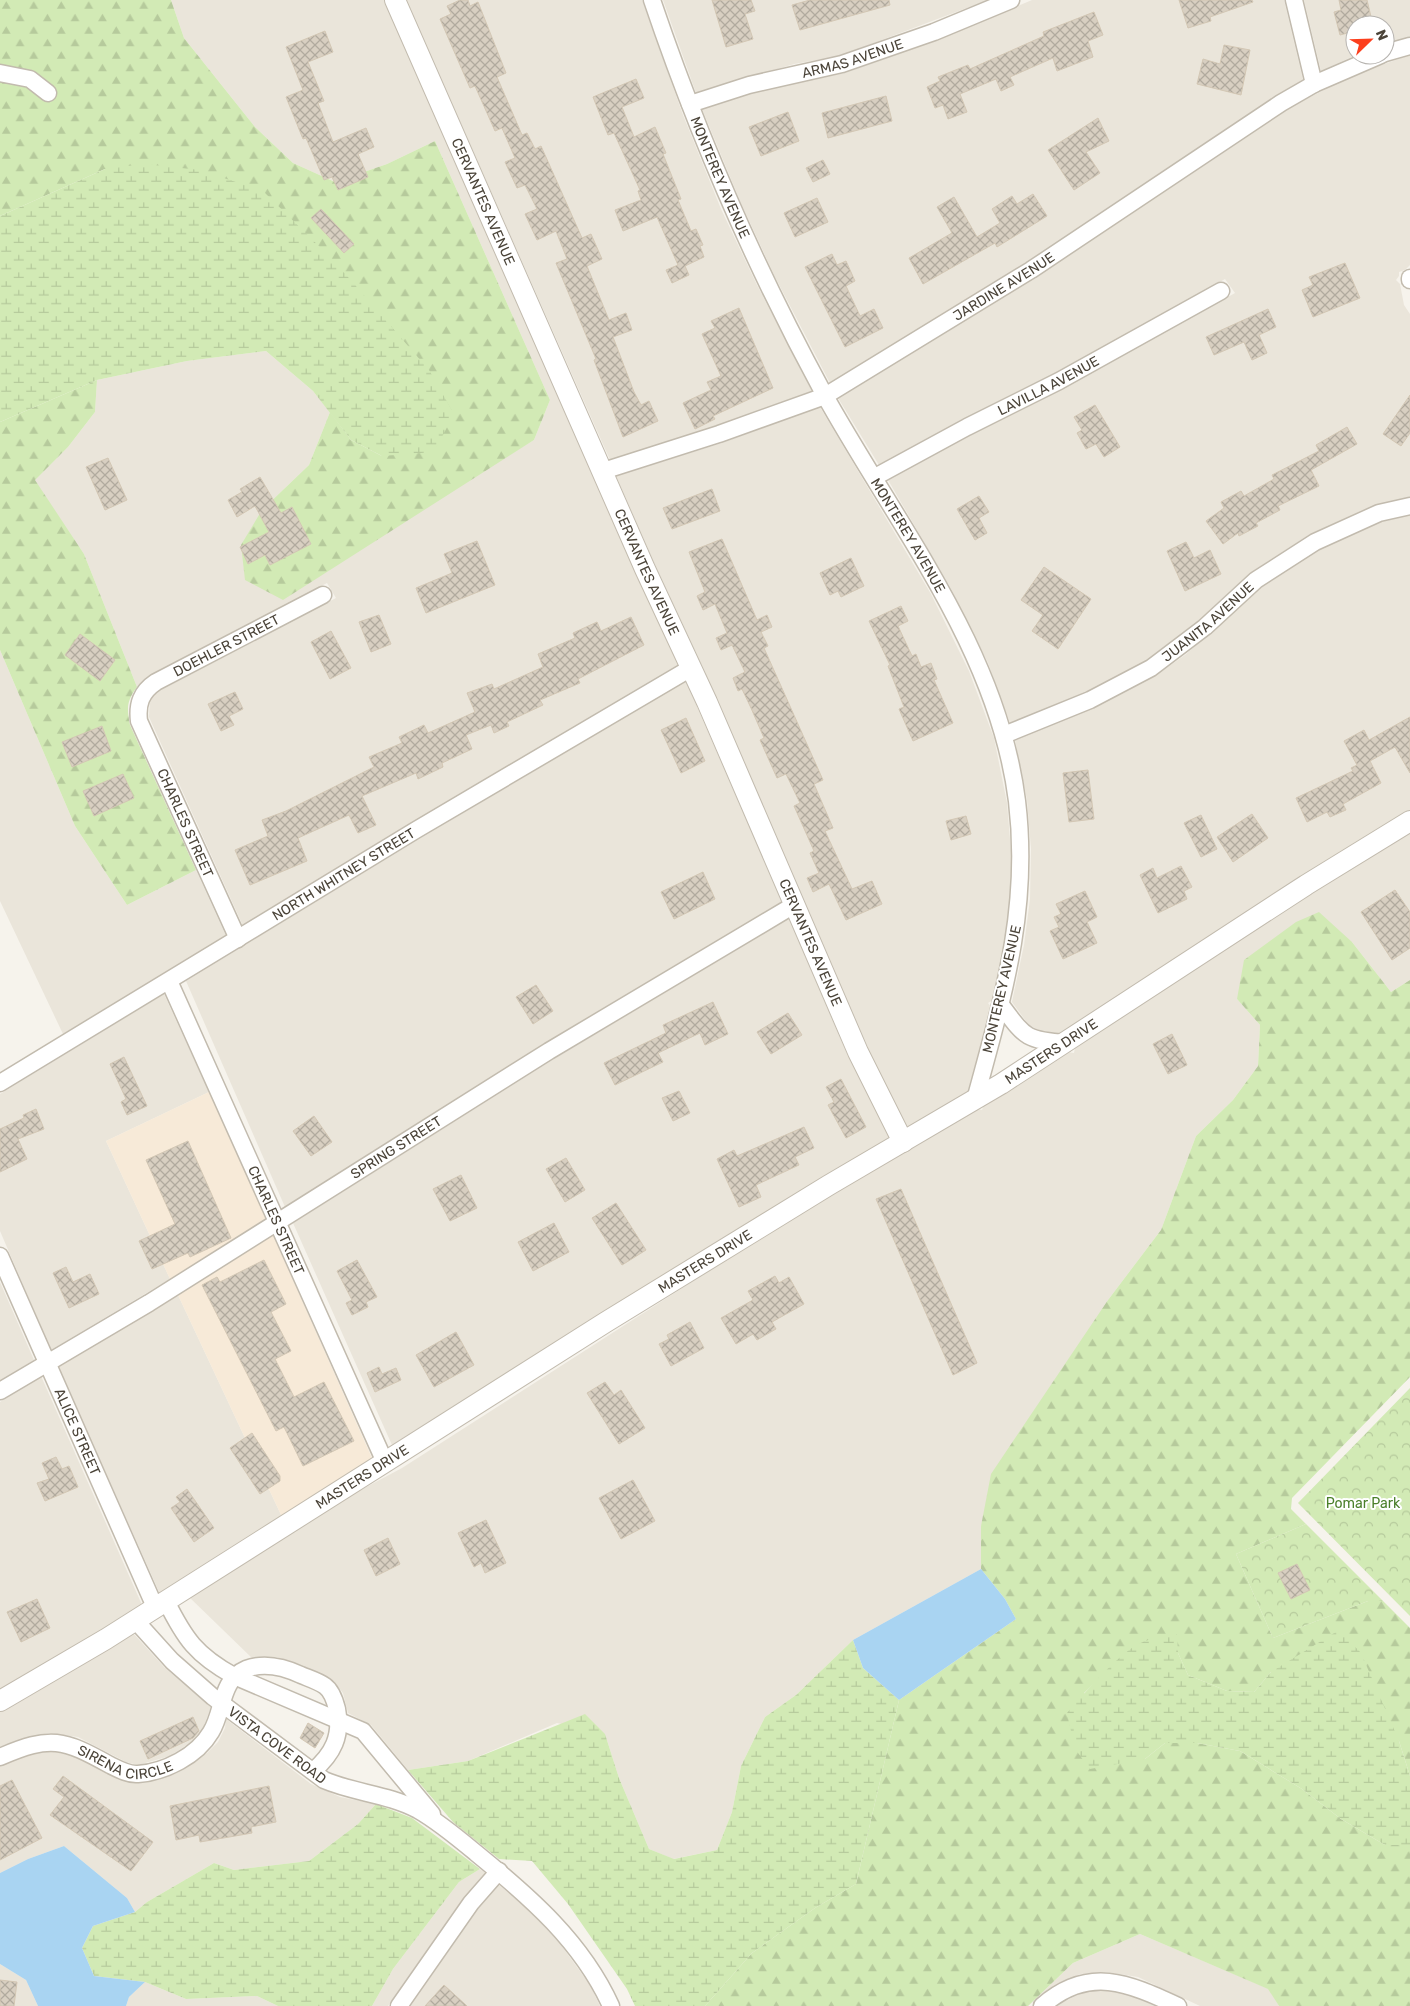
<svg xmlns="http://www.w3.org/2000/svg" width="1410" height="2006" viewBox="0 0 1410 2006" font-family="Rubik,sans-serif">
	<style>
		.residential { fill: #eae5da }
		.commercial { fill: #f7ead8 }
		.forest { fill: url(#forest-firs) }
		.wetland { fill: url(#wetland-marsh) }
		.park { fill: url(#park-crowns) }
		.water { fill: #a9d4f2 }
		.building { fill: url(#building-cross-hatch); stroke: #d3c7b4 }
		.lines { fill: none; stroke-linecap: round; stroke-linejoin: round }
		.minor-casing { stroke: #c2bbae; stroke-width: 19 }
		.tertiary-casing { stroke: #c2bbae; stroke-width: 22 }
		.minor { stroke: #fff; stroke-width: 16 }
		.tertiary { stroke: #fff; stroke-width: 20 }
		.labels { text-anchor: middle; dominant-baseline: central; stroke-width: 4; stroke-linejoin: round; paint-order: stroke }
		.street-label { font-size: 14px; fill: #4b4439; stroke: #fff }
		.park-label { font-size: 14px; fill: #4a7f2a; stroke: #fff }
	</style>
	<defs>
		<pattern id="forest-firs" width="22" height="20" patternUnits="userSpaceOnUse" patternTransform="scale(1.25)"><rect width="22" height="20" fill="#d2eab5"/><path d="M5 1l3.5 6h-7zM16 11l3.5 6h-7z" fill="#b6ca9c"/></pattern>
		<pattern id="wetland-marsh" width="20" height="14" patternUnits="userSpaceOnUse" patternTransform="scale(1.25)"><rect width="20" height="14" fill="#d2eab5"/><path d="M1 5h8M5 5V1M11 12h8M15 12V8" fill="none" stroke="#b6ca9c"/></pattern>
		<pattern id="park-crowns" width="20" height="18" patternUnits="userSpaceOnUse" patternTransform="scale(1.25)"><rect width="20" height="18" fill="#d2eab5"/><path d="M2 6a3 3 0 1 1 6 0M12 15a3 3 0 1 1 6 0" fill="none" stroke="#b6ca9c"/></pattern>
		<pattern id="building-cross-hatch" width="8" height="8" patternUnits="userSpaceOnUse" patternTransform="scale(1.25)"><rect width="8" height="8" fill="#d8cfc1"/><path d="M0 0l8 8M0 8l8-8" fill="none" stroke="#b1aa9e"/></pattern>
	</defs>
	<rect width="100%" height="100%" fill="#f6f3ec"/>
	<!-- residential -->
	<path class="residential" d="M171 0H384L679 665 411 823 243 926 149 717 150 699 161 690 336 598 327 583 152 674 137 687 84 554 34 480 68 447 95 412 97 380 187 361 266 351 313 391 330 412 309 465 262 510 479 473 534 440 550 400 435 141 387 164 335 182 293 163 255 127 184 38Z
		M406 0H642L683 115 721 209 757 285 812 391 717 426 610 460Z
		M663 0H988L839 56 794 64 696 93Z
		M1032 0H1284L1303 80 1275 96 1026 263 830 383 775 277 740 201 702 109 752 93 845 73 937 40Z
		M1304 0H1410V37L1385 44V25H1355L1356 55 1321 71Z
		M1410 55V265L1405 270 1399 272V276L1396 280 1400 284 1404 305 1410 314V498L1378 505 1310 534 1250 573 1198 621 1146 661 1087 692 1010 723 988 663 949 585 888 480 971 434 1063 388 1235 293 1225 279 1055 373 963 419 879 465 838 398 1036 277 1285 110 1353 75Z
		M820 407 931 594 969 671 994 738 1007 803 1011 851V900L1005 944 993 1000 988 1003 991 1007 967 1095 908 1129 867 1048 704 670 655 565 616 476 722 443Z
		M1410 515V810L1301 877 1064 1034 1041 1032 1028 1024 1012 1002 1024 945 1030 899 1031 849 1027 800 1015 740 1094 708 1155 676 1185 655 1262 587 1319 549 1381 522Z
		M0 650 75 826 127 905 196 870 226 936 63 1034 0 901Z
		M686 681 782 902 545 1044 285 1207 186 981 421 838Z
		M1410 831V980L1391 992 1352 942 1237 999 1260 1025 1258 1066 1233 1100 1196 1136 1161 1230 1108 1300 981 1526V1569L853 1640 796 1695 765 1717 741 1766 732 1812 717 1850 673 1859 649 1849 619 1778 605 1734 557 1723 468 1761 408 1770 371 1725 348 1713 343 1693 333 1681 277 1657 253 1659 188 1596 327 1508 402 1468 768 1233 977 1109 982 1110 984 1105 1068 1052 1074 1053 1075 1048 1311 892Z
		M789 918 848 1056 891 1139 601 1314 392 1445 293 1223 554 1059Z
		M164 994 209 1092 106 1141 170 1279 51 1350 0 1231V1094Z
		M0 1282 34 1360 0 1381Z
		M178 1295 282 1517 160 1594 58 1366Z
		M41 1376 142 1605 0 1691V1402Z
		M132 1632 165 1668 211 1707 203 1728 194 1740 170 1756 138 1765 126 1762 78 1737 49 1733 18 1740 0 1747V1712Z
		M226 1719 311 1784 340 1797 376 1804 358 1824 309 1861 234 1870 214 1863 147 1902 135 1912 127 1898 64 1846 28 1859 0 1873V1766L24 1756 49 1751 71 1754 116 1778 139 1783 176 1773 207 1753 218 1742 225 1728Z
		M480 1869 485 1873 463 1899 388 2006H372L393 1969 459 1882Z
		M499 1885 531 1912 561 1945 590 1985 600 2006H410L479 1908Z
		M1140 1934 1269 1989 1279 2006H1200L1138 1977 1107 1972 1080 1974 1048 1990 1028 2006 1073 1963Z
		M0 1964 26 1980 38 2006H0Z
		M145 1982 186 1999 257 1996 278 2006H126L129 1997Z
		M1102 1989 1131 1995 1155 2006H1056L1083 1992Z"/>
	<!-- commercial -->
	<path class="commercial" d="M209 1092 266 1219 170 1279 106 1141Z
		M273 1235 372 1458 282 1517 178 1295Z"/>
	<!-- forest -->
	<path class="forest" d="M0 0H171L184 38 255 127 293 163 335 182 387 164 435 141 550 400 534 440 283 600 245 580 241 545 262 510 309 465 330 412 351 440 382 456 105 169 0 216Z
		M97 380 95 412 68 447 35 480 84 554 137 687C126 702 127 708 130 725L196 870 127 905 75 826 0 650V422Z
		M1319 912 1352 942 1391 992 1410 980V1377L1292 1498 1291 1509 1306 1524 1236 1554 1273 1638 1368 1601H1383L1410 1628V1776L1399 1741 1271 1672 1254 1692 1227 1691 1188 1675 1178 1653 1098 1680 1084 1693 1145 1759 1165 1743H1197L1240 1751 1302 1789 1341 1819 1385 1845H1410V2006H1279L1268 1989 1140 1934 1073 1963 1028 2006H705L752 1953 815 1908 856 1884 899 1700 1016 1619 1005 1599 981 1569V1526L991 1474 1108 1300 1161 1230 1196 1136 1233 1100 1258 1066 1260 1025 1237 999 1244 960 1296 922Z"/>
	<!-- wetland -->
	<path class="wetland" d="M144 164 200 170 263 191 335 262 429 370 454 414 434 452 382 456 351 440 313 391 266 351 187 361 97 380 0 422V216L105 169Z
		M1339 1630 1361 1653 1399 1741 1410 1776V1845H1385L1341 1819 1302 1789 1240 1751 1197 1743H1165L1145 1759 1090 1769 1075 1749 1067 1713C1082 1696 1122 1649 1143 1642 1153 1638 1166 1636 1177 1634L1178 1653 1188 1675 1227 1691 1254 1692 1271 1672Z
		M853 1640 863 1668 899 1700 856 1884 815 1908 752 1953 705 2006H635L627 1989 568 1904 532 1861 499 1859 453 1822 408 1770 468 1761 585 1714 605 1734 619 1778 649 1849 674 1859 717 1850 732 1812 741 1766 765 1717 796 1695Z
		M376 1804 412 1818 480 1869 459 1882 393 1969 372 2006H278L257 1996 186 1999 145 1982 94 1976 82 1948 93 1926 135 1912 147 1902 214 1863 234 1870 309 1861 358 1824Z"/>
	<!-- park -->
	<path class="park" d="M1410 1388V1616L1298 1503Z
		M1306 1524 1383 1601H1368L1273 1638 1236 1554Z"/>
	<!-- water -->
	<path class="water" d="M981 1569 1005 1599 1016 1619 899 1700 863 1668 853 1640Z
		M64 1846 127 1898 135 1912 93 1926 82 1948 94 1976 145 1982 129 1997 126 2006H38L26 1980 0 1964V1873L28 1859Z"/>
	<!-- building -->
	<path class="building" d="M460 0H468L470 6 478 2 506 73 497 77 522 135 527 133 535 149 541 146 582 238 591 234 602 259 587 266 609 320 626 313 632 330 613 337 634 392 641 405 649 401 658 421 623 437 594 360 596 359 556 263 567 259 556 231 537 240 525 214 537 209 525 185 517 188 505 162 515 158 502 128 495 131 475 86 470 88 440 19 451 14 447 6Z
		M712 0H751L755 11 745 14 753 39 726 47Z
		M810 0H889L890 5 800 30 792 5Z
		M1179 0H1252L1253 2 1210 17 1211 21 1188 28Z
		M1339 0H1367L1373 25H1355V31L1340 35 1334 12 1341 10Z
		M1094 12 1103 35 1088 41 1093 57 1057 71 1053 58 1010 77 1014 85 1001 91 996 79 960 94 967 112 948 119 943 105 935 108 927 87 940 81 938 77 968 65 970 69 1044 36 1043 32Z
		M325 31 333 52 308 62 324 101 318 103 333 142 366 128 374 147 358 154 368 177 338 190 332 177 324 180 306 138 303 139 286 97 303 90 286 47Z
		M1224 45 1250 50 1241 95 1197 84 1203 59 1220 64Z
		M636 79 644 98 622 107 634 137 655 127 666 153 663 154 681 199 678 200 691 231 696 229 703 245 700 246 704 257 685 266 689 275 672 283 666 270 678 265 657 217 623 231 615 210 641 200 638 191 640 190 614 133 608 135 593 97Z
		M886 96 892 121 828 138 822 113Z
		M788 112 799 141 761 156 749 127Z
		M1098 118 1109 141 1086 152 1100 173 1074 190 1048 150Z
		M823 160 830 174 813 182 806 168Z
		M1033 194 1047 216 997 247 995 243 923 284 909 258 952 233 937 207 954 197 977 237 1000 223 992 209 1012 196 1017 204Z
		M817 198 828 222 795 237 784 213Z
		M321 209 354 244 344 253 311 218Z
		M832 254 837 265 846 261 855 281 846 286 860 316 874 309 883 328 845 347 805 267Z
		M1345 263 1360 298 1313 317 1302 290 1313 285 1309 277Z
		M739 308 773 388 713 416 715 419 695 429 683 403 711 390 707 382 721 376 702 334 715 328 711 321Z
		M1268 309 1276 327 1259 335 1267 353 1252 360 1244 342 1214 355 1206 337Z
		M1410 395V433L1401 446 1383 434Z
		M1095 405 1120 447 1104 457 1096 444 1086 449 1077 433 1082 430 1074 417Z
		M1347 427 1357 444 1311 470 1319 486 1278 506 1280 510 1256 523 1258 526 1239 536 1238 533 1223 544 1206 521 1224 508 1221 502 1241 491 1244 496 1274 479 1272 475 1319 451 1316 445Z
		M108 458 127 500 105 510 86 467Z
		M260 477 281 513 292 507 311 544 270 565 265 555 248 564 240 547 269 532 255 506 237 517 228 500 242 492 240 489Z
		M712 489 720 511 672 529 663 508Z
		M979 496 989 512 979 518 987 533 975 540 957 509Z
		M722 539 757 620 767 615 772 627 761 632 768 646 764 648 823 780 814 784 833 828 825 831 852 889 872 881 882 904 846 920 829 884 813 892 807 878 819 873 810 853 814 851 794 806 800 803 786 774 777 778 760 740 764 738 751 708 742 689 738 691 733 678 745 672 732 645 721 650 716 638 727 633 715 604 703 610 697 596 705 592 689 552Z
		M477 541 495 585 426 613 416 588 452 573 444 554Z
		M1186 542 1194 558 1210 550 1221 574 1185 591 1167 551Z
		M851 558 864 586 841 597 838 591 830 595 820 573Z
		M1044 567 1091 599 1058 649 1032 631 1043 615 1021 600Z
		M901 606 908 621 898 626 912 656 916 654 921 667 931 663 937 679 934 680 953 723 913 741 899 709 904 707 888 666 890 665 869 621Z
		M379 615 391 644 371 652 359 622Z
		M631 617 644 645 578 679 580 683 540 700 543 705 507 722 509 726 494 733 491 725 466 735 472 749 442 763 443 767 418 779 416 773 362 796 376 825 358 833 349 815 298 838 307 861 250 885 235 850 268 836 262 820 286 811 374 767 369 757 402 743 399 737 424 725 428 733 475 712 467 693 492 684 494 689 543 667 538 654 575 638 573 633 597 622 601 631Z
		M331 631 351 668 330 679 311 642Z
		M80 634 115 660 100 681 65 655Z
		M235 692 243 709 229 716 234 725 221 731 208 704Z
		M1410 717V773L1395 747 1370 761 1381 783 1343 804 1346 810 1330 817 1327 812 1307 822 1296 798 1353 771 1351 768 1357 765 1344 741 1364 730 1369 740Z
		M686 718 705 761 681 773 661 730Z
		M102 726 111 751 72 767 62 742Z
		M1088 770 1094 819 1069 822 1063 773Z
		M123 774 134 798 94 816 83 791Z
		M1252 814 1268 838 1233 862 1217 837Z
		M1201 815 1217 849 1201 857 1184 823Z
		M966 816 971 834 951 840 946 821Z
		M1181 866 1192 887 1184 891 1187 899 1158 913 1140 875 1153 868 1157 878Z
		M703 872 715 899 674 919 661 892Z
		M1395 890 1410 912V948L1392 960 1361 912Z
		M1085 891 1097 917 1087 922 1097 943 1063 959 1050 931 1059 927 1054 917 1061 914 1056 904Z
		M536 985 553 1011 533 1024 516 997Z
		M713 1002 728 1034 705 1045 700 1033 658 1053 663 1062 615 1085 604 1063 666 1033 663 1025Z
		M788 1013 802 1035 771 1054 757 1032Z
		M1172 1034 1187 1065 1168 1074 1153 1044Z
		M124 1057 147 1106 127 1115 121 1102 126 1099 110 1064Z
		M841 1079 866 1127 846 1138 828 1105 834 1102 826 1087Z
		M679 1091 690 1113 673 1121 662 1098Z
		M36 1109 44 1129 18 1139 27 1159 0 1172V1129L24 1118 23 1115Z
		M314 1116 332 1142 311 1156 293 1131Z
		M804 1127 814 1148 795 1157 799 1165 756 1185 761 1197 739 1207 717 1159 734 1150 737 1156Z
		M188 1141 231 1238 190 1257 188 1253 152 1269 139 1241 175 1224 146 1160Z
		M566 1158 585 1190 565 1202 546 1169Z
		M461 1175 477 1208 450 1221 433 1189Z
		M901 1189 977 1363 953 1375 876 1199Z
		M616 1203 646 1250 622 1265 592 1218Z
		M554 1223 569 1252 533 1271 518 1242Z
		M264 1260 286 1304 271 1312 291 1351 275 1359 294 1397 324 1382 354 1441 303 1466 284 1427 276 1431 202 1285 217 1277 220 1282Z
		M357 1260 377 1297 366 1302 368 1307 352 1315 346 1303 352 1300 337 1271Z
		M66 1267 73 1282 90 1274 99 1294 69 1308 53 1273Z
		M775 1276 779 1283 789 1277 804 1304 772 1322 776 1329 757 1340 753 1334 736 1344 721 1318 753 1300 748 1291Z
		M690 1322 704 1348 671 1366 659 1344 669 1339 667 1335Z
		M456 1332 474 1365 434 1387 416 1355Z
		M379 1367 382 1374 396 1368 401 1380 375 1392 367 1373Z
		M605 1382 614 1395 621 1390 645 1428 619 1444 587 1393Z
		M252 1433 280 1476V1481L260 1494 230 1448Z
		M56 1457 62 1469 69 1466 78 1487 45 1501 37 1483 49 1479 42 1463Z
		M633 1480 655 1521 621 1539 599 1498Z
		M187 1489 214 1528 194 1542 171 1508 180 1502 176 1497Z
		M486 1520 506 1563 485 1573 481 1563 474 1567 458 1533Z
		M388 1538 400 1564 376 1576 364 1550Z
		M1297 1564 1310 1590 1291 1599 1278 1573Z
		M37 1599 50 1628 21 1642 7 1612Z
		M193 1717 199 1731 193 1738 148 1759 140 1741Z
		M308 1723 324 1733 315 1748 300 1738Z
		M63 1776 153 1842 131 1871 50 1815 64 1797 53 1789Z
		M12 1780 42 1838 0 1860V1786Z
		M269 1786 276 1822 251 1827 252 1833 235 1836 200 1842 199 1835 176 1840 170 1806Z
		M0 1980 17 1982 14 2006H0Z
		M444 1985 467 2006H425Z"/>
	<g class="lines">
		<defs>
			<g id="minor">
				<path id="s1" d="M652 0C698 136 755 267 824 394 896 524 998 649 1017 801 1030 909 1003 997 975 1100"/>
				<path d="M1294 0 1314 84"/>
				<path d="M1385 53 1410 46"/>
				<path d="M0 73 30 79 48 93"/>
				<path id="s2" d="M690 104 749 85 842 64 934 32 1011 0"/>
				<path d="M1410 278V280"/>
				<path id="s3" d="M603 471 719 434 825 396 1031 270 1281 103 1314 84 1381 55"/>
				<path id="s4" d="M875 477 967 427 1059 381 1221 291"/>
				<path id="s5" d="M1004 735 1090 700 1151 668 1205 627 1256 580 1315 542 1379 513 1410 506"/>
				<path id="s6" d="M238 939 139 721C137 704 141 692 156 682L323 595"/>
				<path id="s7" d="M169 981 384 1460"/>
				<path d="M1001 1005C1025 1037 1025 1040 1066 1043"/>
				<path id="s8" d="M0 1083 416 830 691 668"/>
				<path id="s9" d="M0 1256 155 1607"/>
				<path id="s10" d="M0 1391 149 1303 549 1051 794 905"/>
				<path d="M166 1601C185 1639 196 1655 234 1676L363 1731 432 1814"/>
				<path id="s11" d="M135 1620 172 1661 213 1697 324 1780C354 1793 388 1794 418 1810 439 1822 458 1838 476 1853 530 1897 582 1942 611 2006"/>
				<path id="s12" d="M0 1757C51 1735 63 1739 110 1765 118 1769 129 1775 138 1774 165 1772 197 1756 211 1732 224 1711 220 1680 246 1669 265 1662 284 1667 301 1675 308 1678 318 1681 325 1686 332 1691 335 1701 337 1709 342 1736 333 1754 313 1771"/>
				<path d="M399 2006 471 1903 499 1871"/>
				<path d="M1042 2006C1089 1965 1128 1983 1178 2006"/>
			</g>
			<g id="tertiary">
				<path id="s13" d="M395 0 645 569 707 702 858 1052 903 1142"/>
				<path id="s14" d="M0 1701 106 1639 606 1322 829 1185 1001 1084 1306 885 1410 821"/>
			</g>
		</defs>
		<!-- minor casing -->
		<use href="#minor" class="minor-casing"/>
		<!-- tertiary casing -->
		<use href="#tertiary" class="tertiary-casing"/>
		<!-- minor -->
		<use href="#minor" class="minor"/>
		<!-- tertiary -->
		<use href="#tertiary" class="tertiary"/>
	</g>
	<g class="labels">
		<!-- street labels -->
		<g class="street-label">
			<text stroke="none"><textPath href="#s2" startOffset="169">ARMAS AVENUE</textPath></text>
			<text stroke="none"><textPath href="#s1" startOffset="190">MONTEREY AVENUE</textPath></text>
			<text stroke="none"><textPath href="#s13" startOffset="220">CERVANTES AVENUE</textPath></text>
			<text stroke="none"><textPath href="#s3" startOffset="444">JARDINE AVENUE</textPath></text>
			<text stroke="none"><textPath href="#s4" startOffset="196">LAVILLA AVENUE</textPath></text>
			<text stroke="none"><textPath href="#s1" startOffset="595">MONTEREY AVENUE</textPath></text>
			<text stroke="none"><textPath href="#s13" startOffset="625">CERVANTES AVENUE</textPath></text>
			<text stroke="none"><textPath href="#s5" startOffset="235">JUANITA AVENUE</textPath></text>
			<text stroke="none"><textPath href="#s6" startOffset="364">DOEHLER STREET</textPath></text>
			<text transform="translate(185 823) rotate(66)">CHARLES STREET</text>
			<text stroke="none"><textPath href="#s8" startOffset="402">NORTH WHITNEY STREET</textPath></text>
			<text stroke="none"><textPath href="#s13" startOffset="1030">CERVANTES AVENUE</textPath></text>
			<text transform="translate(1002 989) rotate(-77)">MONTEREY AVENUE</text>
			<text stroke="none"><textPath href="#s14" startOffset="1236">MASTERS DRIVE</textPath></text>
			<text stroke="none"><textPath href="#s10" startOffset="465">SPRING STREET</textPath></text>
			<text stroke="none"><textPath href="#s7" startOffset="262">CHARLES STREET</textPath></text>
			<text stroke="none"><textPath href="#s14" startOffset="831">MASTERS DRIVE</textPath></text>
			<text stroke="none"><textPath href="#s9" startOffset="192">ALICE STREET</textPath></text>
			<text stroke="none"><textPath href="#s14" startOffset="426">MASTERS DRIVE</textPath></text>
			<text stroke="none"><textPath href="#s11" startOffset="190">VISTA COVE ROAD</textPath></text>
			<text stroke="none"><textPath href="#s12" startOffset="132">SIRENA CIRCLE</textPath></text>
		</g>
		<!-- park labels -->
		<g class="park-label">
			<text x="1363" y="1503">Pomar Park</text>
		</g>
	</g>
	<!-- north arrow -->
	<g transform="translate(1370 40) rotate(67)"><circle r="24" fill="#ffffff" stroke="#b7b4b0"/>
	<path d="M0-4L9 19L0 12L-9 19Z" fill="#fc3f1d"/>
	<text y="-8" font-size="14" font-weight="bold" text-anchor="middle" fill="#4b4439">N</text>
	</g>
</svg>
